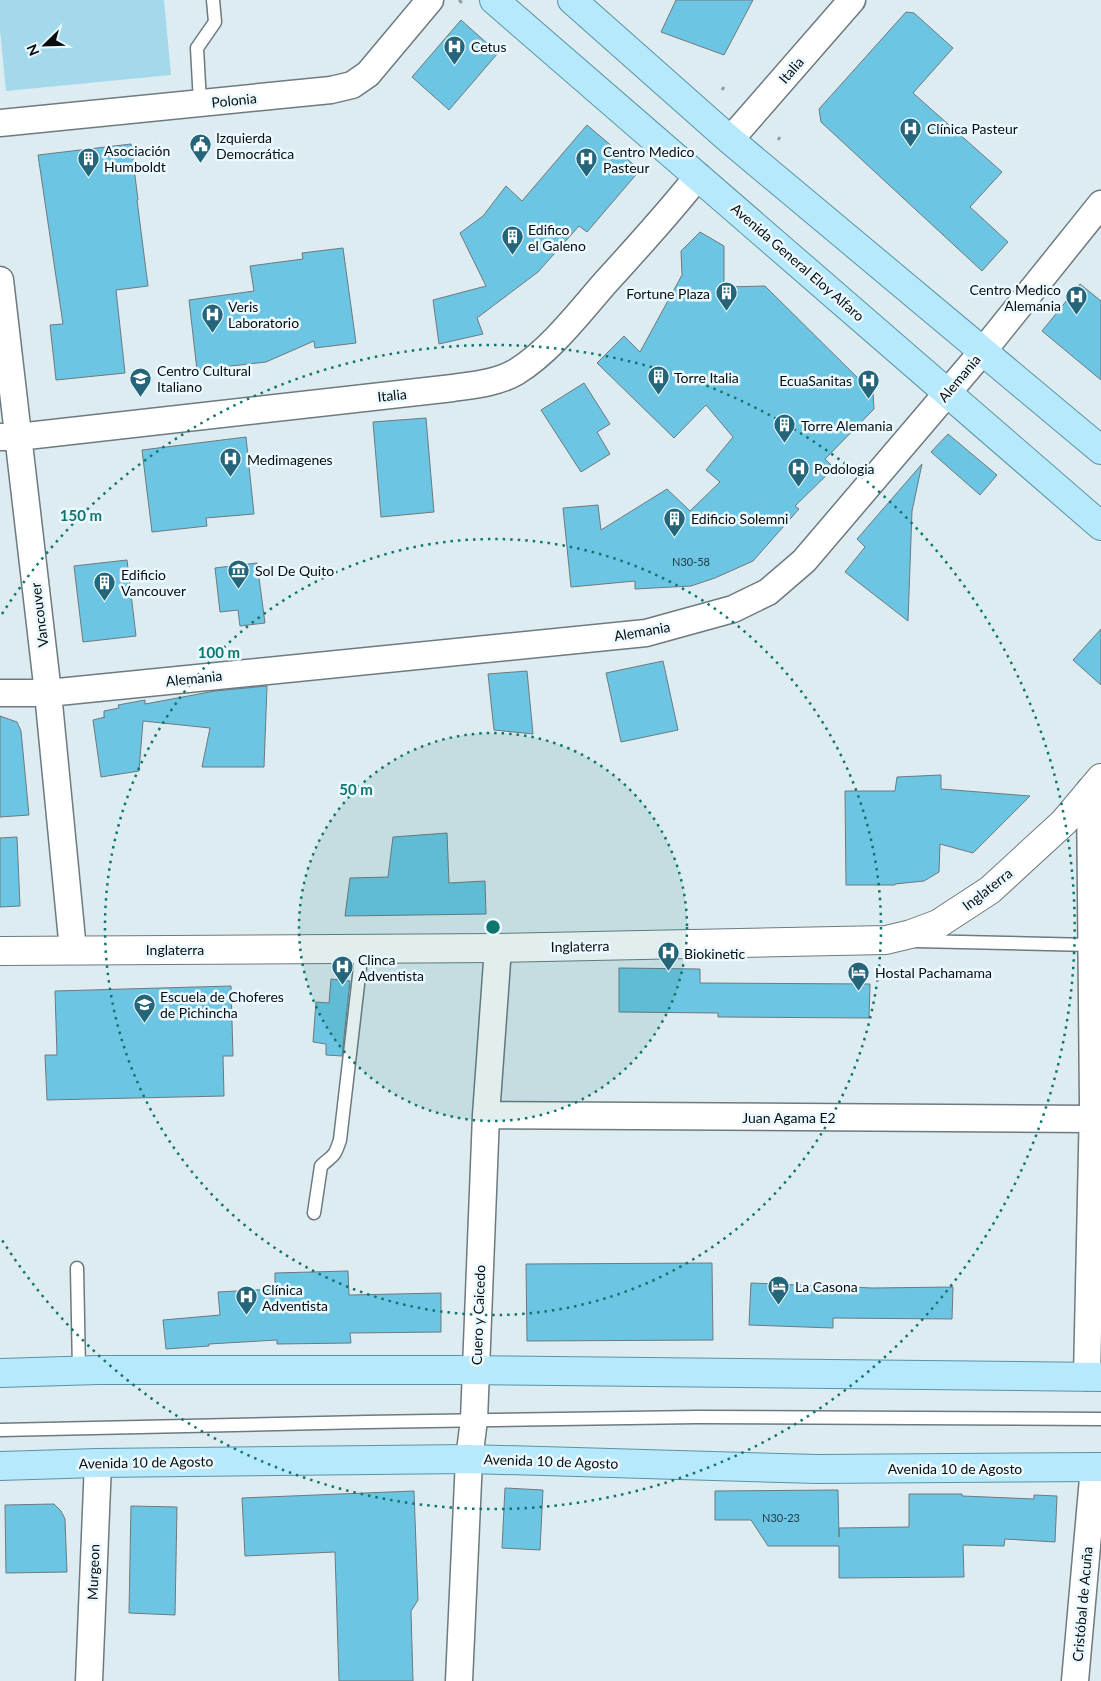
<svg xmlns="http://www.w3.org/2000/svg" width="1101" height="1681" viewBox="0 0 1101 1681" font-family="Lato,sans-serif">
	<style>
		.green { fill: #a4d9eb }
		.building { fill: #6bc5e3; stroke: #6d7a7f }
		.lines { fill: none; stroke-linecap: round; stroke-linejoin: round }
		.service-casing { stroke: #6d7a7f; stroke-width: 15 }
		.minor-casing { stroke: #6d7a7f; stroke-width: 29 }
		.tertiary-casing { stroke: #6d7a7f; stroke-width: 30 }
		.primary-casing { stroke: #5993a7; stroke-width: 30 }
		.path { stroke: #929da1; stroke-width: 3; stroke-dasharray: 4 2.5; stroke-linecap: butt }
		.service { stroke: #fff; stroke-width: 12 }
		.minor { stroke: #fff; stroke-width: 26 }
		.tertiary { stroke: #fff; stroke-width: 28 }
		.primary { stroke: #b5e9fb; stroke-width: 28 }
		.ring { fill: none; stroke: #0f766e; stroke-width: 2.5; stroke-dasharray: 2.5 5 }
		.labels { text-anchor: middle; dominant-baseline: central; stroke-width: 5; stroke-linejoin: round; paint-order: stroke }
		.number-label { font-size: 11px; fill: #223b44 }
		.poi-label { font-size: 14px; fill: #090d0f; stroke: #eaf9ff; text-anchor: start }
		.street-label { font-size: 14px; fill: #090d0f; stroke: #eaf9ff }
		.centre { fill: #0f766e; stroke: #eaf9ff; stroke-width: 2.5 }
		.ring-label { font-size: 15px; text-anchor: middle; font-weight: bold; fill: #0f766e; stroke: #eaf9ff; stroke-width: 5; stroke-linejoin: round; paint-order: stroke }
	</style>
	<rect width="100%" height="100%" fill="#ddecf1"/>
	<!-- green -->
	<path class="green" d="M0 0H164L171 75 6 91 0 30Z"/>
	<!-- building -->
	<path class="building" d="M676 0H753L724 55 661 32Z
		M906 12 914 13 953 48 913 93 1002 172 970 207 1008 242 982 271 821 122 819 109Z
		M461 20 498 53 449 110 412 77Z
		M587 125 640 170 587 232 579 226 538 272 477 318 483 334 439 344 433 300 486 286 460 233 483 216 506 186 522 201Z
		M131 144 138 200H137L148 286 116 290 125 373 56 380 50 325 63 324 38 155Z
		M700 232 724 246V287L765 286 873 393 874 409 825 459 834 468 795 506 799 509 753 561 715 578 691 586 635 589V581L571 587 563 508 598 505 601 530 667 489 690 511 720 482 706 470 733 437 706 405 674 438 597 363 624 336 640 352 682 275 681 251Z
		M343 248 356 343 315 348 314 341 266 362 197 370 189 300 254 291 250 266 303 259 302 253Z
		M1080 284 1101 301V380L1042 331Z
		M584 383 610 424 597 432 610 454 581 472 541 410Z
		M426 418 434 512 381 517 373 422Z
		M948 434 997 475 980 495 931 452Z
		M246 437 254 514 206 518 207 526 152 532 142 450Z
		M922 464 912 511 908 621 845 572 865 547 857 539Z
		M127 560 136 636 83 642 74 566Z
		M257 563 265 623 240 626 238 610 220 612 215 568Z
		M1101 629V685L1073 660Z
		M663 661 678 730 621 742 606 673Z
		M527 671 533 734 494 730 488 674Z
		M267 686 264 767H202L210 728 143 721 139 771 101 777 93 720 105 717H104V711L119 708 118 705 145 700V704L215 691Z
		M0 716 17 722 21 731 29 815 0 817Z
		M941 775V789L1030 796 973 853 940 844 939 872 924 881 895 884V885H846L845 791H895L897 777Z
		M447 833 449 883 485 881 486 914 345 916 350 878 388 877 393 837Z
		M17 837 20 906 0 907V838Z
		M619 968 700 969V983L870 984 869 1018 718 1017V1013L619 1012Z
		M331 979 350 981 342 1056 326 1055V1044L313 1042 316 1002 329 1003Z
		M231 986 233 1056H223L224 1096 47 1100 45 1055H57L55 991Z
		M712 1263 713 1340 527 1341 526 1264Z
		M348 1271 349 1295 441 1293V1332L350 1333 351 1343 277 1344V1340L209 1344V1346L166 1349 163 1320 220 1315 218 1292 275 1289V1273Z
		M751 1283 873 1288 953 1287 952 1319 833 1318V1328L749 1325Z
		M505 1488 543 1490 540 1550 502 1548Z
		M838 1490 839 1537V1528L909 1527V1494H962V1496L1034 1499V1495L1057 1496 1055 1542 1005 1539 1004 1546 963 1545 964 1577 839 1578V1546H768L751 1520H715V1491Z
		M414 1491 418 1600 411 1611 413 1681H339L335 1552 245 1556 242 1498Z
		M54 1504 61 1511 65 1519 67 1572 6 1573 5 1505Z
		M131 1506 177 1507 175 1615 129 1613Z"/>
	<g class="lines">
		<defs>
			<path id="service" d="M200 103 197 48 215 22 213 0
				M916 941 1091 945
				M314 1213 321 1166C334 1154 334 1158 340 1140L360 967V948
				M77 1268 79 1370
				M0 1430 367 1422 697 1417 1101 1419"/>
			<path id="minor" d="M0 123 331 90 352 85 368 74 430 0
				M730 140 852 0
				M0 280 48 693 73 950
				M0 437H18L453 388C474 385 497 383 516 372 550 351 579 313 605 283 637 248 669 213 698 176
				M0 693H48L646 633 733 609 768 592 804 561 983 351 1101 204
				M486 1115 1092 1119
				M1087 1377 1093 1105 1090 790
				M89 1681 98 1463
				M459 1681 469 1459 474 1420 486 1115 498 948
				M1075 1681 1094 1467"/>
			<path id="tertiary" d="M0 951 498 948 886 940 911 934 938 924 990 890 1064 822 1101 778"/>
			<path id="primary" d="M494 0 1101 526
				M572 0 730 140 1101 450
				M0 1373 98 1370H458L1101 1377
				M0 1466 98 1463 469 1459 818 1469 1101 1467"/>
		</defs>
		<!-- service casing -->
		<use href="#service" class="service-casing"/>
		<!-- minor casing -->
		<use href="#minor" class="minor-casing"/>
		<!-- tertiary casing -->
		<use href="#tertiary" class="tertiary-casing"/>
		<!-- primary casing -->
		<use href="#primary" class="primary-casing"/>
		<!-- path -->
		<path class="path" d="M459 0 462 3
			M722 90 724 87
			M778 140 780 137"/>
		<!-- service -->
		<use href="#service" class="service"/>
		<!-- minor -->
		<use href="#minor" class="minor"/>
		<!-- tertiary -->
		<use href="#tertiary" class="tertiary"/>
		<!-- primary -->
		<use href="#primary" class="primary"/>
	</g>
	<!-- distance rings -->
	<circle cx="493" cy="927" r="194" fill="#0f766e" fill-opacity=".12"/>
	<g class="ring">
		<circle cx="493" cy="927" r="194"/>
		<circle cx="493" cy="927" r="388"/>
		<path d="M2 614A582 582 0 1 1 2 1240"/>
	</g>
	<!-- icons -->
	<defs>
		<symbol id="hospital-pin" viewBox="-11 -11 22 30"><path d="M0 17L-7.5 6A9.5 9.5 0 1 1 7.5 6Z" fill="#246579" stroke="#eaf9ff"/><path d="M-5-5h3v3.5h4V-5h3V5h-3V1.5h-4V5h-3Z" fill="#fff"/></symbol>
		<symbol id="civic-pin" viewBox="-11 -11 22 30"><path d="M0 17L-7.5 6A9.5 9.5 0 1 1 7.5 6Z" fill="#246579" stroke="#eaf9ff"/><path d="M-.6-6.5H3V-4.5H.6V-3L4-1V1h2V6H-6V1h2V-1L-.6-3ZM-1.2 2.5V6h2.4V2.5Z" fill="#fff"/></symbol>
		<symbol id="building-pin" viewBox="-11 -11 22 30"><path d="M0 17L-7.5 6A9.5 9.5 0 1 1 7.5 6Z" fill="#246579" stroke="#eaf9ff"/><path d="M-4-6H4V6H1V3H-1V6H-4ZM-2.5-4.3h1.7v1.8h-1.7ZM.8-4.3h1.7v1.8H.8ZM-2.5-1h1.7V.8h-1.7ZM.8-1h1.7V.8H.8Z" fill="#fff"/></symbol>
		<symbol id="school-pin" viewBox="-11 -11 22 30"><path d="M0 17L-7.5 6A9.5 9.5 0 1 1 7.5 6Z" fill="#246579" stroke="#eaf9ff"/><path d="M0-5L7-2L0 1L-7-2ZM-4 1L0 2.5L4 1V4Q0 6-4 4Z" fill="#fff"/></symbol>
		<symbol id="museum-pin" viewBox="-11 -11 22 30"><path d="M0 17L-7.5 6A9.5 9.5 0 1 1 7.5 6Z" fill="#246579" stroke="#eaf9ff"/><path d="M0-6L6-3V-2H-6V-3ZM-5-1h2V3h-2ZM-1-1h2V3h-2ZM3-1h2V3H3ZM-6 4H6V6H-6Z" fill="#fff"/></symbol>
		<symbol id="hotel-pin" viewBox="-11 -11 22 30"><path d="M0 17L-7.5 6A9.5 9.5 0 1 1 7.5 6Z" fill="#246579" stroke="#eaf9ff"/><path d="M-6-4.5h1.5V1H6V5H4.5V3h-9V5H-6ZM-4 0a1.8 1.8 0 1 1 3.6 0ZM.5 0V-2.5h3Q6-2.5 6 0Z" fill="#fff"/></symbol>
	</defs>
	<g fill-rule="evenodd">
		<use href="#hospital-pin" x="442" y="34" width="25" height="34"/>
		<use href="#hospital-pin" x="898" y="116" width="25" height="34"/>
		<use href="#civic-pin" x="188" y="132" width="25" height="34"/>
		<use href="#building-pin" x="76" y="146" width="25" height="34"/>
		<use href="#hospital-pin" x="574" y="146" width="25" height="34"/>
		<use href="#building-pin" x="500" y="224" width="25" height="34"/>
		<use href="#building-pin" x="714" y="280" width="25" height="34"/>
		<use href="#hospital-pin" x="1064" y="284" width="25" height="34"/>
		<use href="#hospital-pin" x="200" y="302" width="25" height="34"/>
		<use href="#building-pin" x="646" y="364" width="25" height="34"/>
		<use href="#school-pin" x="128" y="366" width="25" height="34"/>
		<use href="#hospital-pin" x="856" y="368" width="25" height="34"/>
		<use href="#building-pin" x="772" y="412" width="25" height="34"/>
		<use href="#hospital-pin" x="218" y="446" width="25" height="34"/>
		<use href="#hospital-pin" x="786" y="456" width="25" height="34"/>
		<use href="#building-pin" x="662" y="506" width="25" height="34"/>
		<use href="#museum-pin" x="226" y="558" width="25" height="34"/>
		<use href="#building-pin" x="92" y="570" width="25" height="34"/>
		<use href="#hospital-pin" x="656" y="940" width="25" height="34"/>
		<use href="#hospital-pin" x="330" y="954" width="25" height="34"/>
		<use href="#hotel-pin" x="846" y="960" width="25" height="34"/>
		<use href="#school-pin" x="132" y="992" width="25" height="34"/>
		<use href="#hotel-pin" x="766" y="1274" width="25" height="34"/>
		<use href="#hospital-pin" x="234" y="1284" width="25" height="34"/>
	</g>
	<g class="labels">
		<!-- number labels -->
		<g class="number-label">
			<text x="691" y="561">N30-58</text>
			<text x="781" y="1517">N30-23</text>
		</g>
		<!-- poi labels -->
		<g class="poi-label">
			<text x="471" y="46">Cetus</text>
			<text x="927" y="128">Clínica Pasteur</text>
			<text x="216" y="137">Izquierda<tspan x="216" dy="16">Democrática</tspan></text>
			<text x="104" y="150">Asociación<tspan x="104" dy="16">Humboldt</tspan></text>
			<text x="603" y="151">Centro Medico<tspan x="603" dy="16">Pasteur</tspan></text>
			<text x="528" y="229">Edifico<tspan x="528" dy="16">el Galeno</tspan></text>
			<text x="1061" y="289" text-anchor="end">Centro Medico<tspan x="1061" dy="16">Alemania</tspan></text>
			<text x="710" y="293" text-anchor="end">Fortune Plaza</text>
			<text x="228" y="306">Veris<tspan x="228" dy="16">Laboratorio</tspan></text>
			<text x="157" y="370">Centro Cultural<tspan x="157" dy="16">Italiano</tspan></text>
			<text x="674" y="377">Torre Italia</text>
			<text x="852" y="380" text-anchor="end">EcuaSanitas</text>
			<text x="801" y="425">Torre Alemania</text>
			<text x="247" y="459">Medimagenes</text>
			<text x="814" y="468">Podologia</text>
			<text x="691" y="518">Edificio Solemni</text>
			<text x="255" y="570">Sol De Quito</text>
			<text x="121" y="574">Edificio<tspan x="121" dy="16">Vancouver</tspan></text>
			<text x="684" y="953">Biokinetic</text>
			<text x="358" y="959">Clinca<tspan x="358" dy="16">Adventista</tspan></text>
			<text x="875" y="972">Hostal Pachamama</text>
			<text x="160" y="996">Escuela de Choferes<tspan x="160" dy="16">de Pichincha</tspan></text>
			<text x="795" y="1286">La Casona</text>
			<text x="262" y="1289">Clínica<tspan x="262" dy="16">Adventista</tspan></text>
		</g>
		<!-- street labels -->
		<g class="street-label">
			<text transform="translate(791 70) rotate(-49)">Italia</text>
			<text transform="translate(234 100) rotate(-6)">Polonia</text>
			<text transform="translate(798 262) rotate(41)">Avenida General Eloy Alfaro</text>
			<text transform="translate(959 378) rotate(-50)">Alemania</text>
			<text transform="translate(392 395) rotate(-6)">Italia</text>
			<text transform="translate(39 615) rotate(-97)">Vancouver</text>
			<text transform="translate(642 631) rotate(-10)">Alemania</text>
			<text transform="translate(194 678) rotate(-6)">Alemania</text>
			<text transform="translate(987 889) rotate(-38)">Inglaterra</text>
			<text transform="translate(580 946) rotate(-1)">Inglaterra</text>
			<text x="175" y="949">Inglaterra</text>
			<text x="789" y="1117">Juan Agama E2</text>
			<text transform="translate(478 1315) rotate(-88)">Cuero y Caicedo</text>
			<text transform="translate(551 1461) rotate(2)">Avenida 10 de Agosto</text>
			<text transform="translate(146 1462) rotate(-1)">Avenida 10 de Agosto</text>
			<text x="955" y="1468">Avenida 10 de Agosto</text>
			<text transform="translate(93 1572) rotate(-88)">Murgeon</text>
			<text transform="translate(1082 1604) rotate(-85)">Cristóbal de Acuña</text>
		</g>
	</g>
	<circle cx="493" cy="927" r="8" class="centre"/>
	<g class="ring-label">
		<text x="81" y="521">150 m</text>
		<text x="219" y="658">100 m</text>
		<text x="356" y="795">50 m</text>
	</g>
	<!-- north arrow -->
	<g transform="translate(45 45) rotate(247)" stroke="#eaf9ff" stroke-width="4" paint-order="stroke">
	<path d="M0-4L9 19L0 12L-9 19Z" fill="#090d0f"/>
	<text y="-8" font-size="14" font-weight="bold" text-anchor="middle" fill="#090d0f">N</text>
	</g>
</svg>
